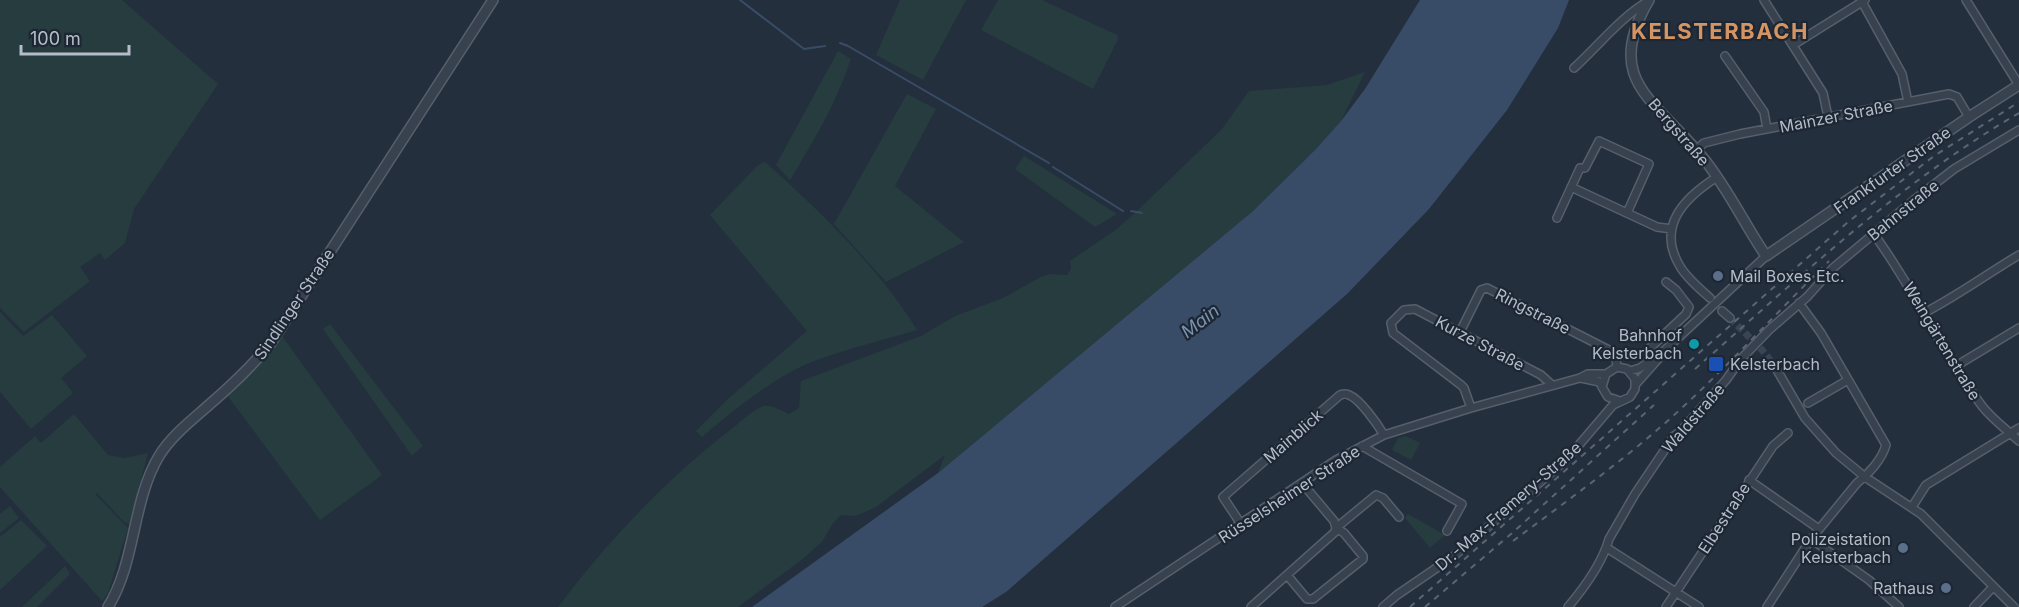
<svg xmlns="http://www.w3.org/2000/svg" width="2019" height="607" viewBox="0 0 2019 607" font-family="Inter,sans-serif">
	<style>
		.green { fill: #263c3f }
		.water { fill: #394c67 }
		.lines { fill: none; stroke-linecap: round; stroke-linejoin: round }
		.stream { stroke: #394c67; stroke-width: 2 }
		.minor-tunnel { stroke: #3a4453; stroke-width: 7; stroke-dasharray: 7 3.5; stroke-linecap: butt }
		.minor-casing { stroke: #565f6c; stroke-width: 10 }
		.tertiary-casing { stroke: #565f6c; stroke-width: 12 }
		.minor { stroke: #38414e; stroke-width: 7 }
		.tertiary { stroke: #38414e; stroke-width: 9 }
		.rail { stroke: #5a6575; stroke-width: 2; stroke-dasharray: 6 6; stroke-linecap: butt }
		.service-dot { fill: #5c6f8a; stroke: #1d2633; stroke-width: 2 }
		.culture-dot { fill: #0f9aa8; stroke: #1d2633; stroke-width: 2 }
		.transit-dot { fill: #1a4fb4; stroke: #1d2633; stroke-width: 2 }
		.labels { text-anchor: middle; dominant-baseline: central; stroke-width: 4.5; stroke-linejoin: round; paint-order: stroke }
		.street-label { font-size: 16px; fill: #b4bcc9; stroke: #1d2633 }
		.poi-label { font-size: 16px; fill: #b4bcc9; stroke: #1d2633; text-anchor: end }
		.water-label { font-size: 18px; font-style: italic; fill: #7c92b1; stroke: #1d2633 }
		.district-label { font-size: 22px; font-weight: bold; letter-spacing: 1.5px; fill: #d59563; stroke: #1d2633 }
	</style>
	<rect width="100%" height="100%" fill="#242f3e"/>
	<!-- green -->
	<path class="green" d="M0 0H122L218 84 134 209 125 243 105 260 100 253 80 267 90 281 24 332 0 308Z
		M900 0H966L923 80 876 55Z
		M998 0H1042L1117 35 1118 39 1093 89 981 30Z
		M838 51 851 59C835 105 815 139 790 180L776 165Z
		M1365 72 1341 121 1315 150 1253 211 938 473 945 455 876 507 856 516 841 515 833 523 822 542 800 561 738 607H558C608 541 668 477 734 427 742 421 753 409 764 406 772 404 782 411 789 414L799 408 801 381 921 336 955 316 1003 298 1041 277 1050 274 1067 275 1071 269 1070 261 1117 229 1137 211 1222 129 1249 91 1327 85Z
		M907 94 936 109 895 186 964 242 886 282 834 224Z
		M1024 156 1117 214 1095 227 1015 169Z
		M765 162C819 210 879 268 917 330 883 340 847 349 814 361 777 375 732 411 702 437L696 431 729 398 807 331 710 215 757 166Z
		M0 312 23 336 52 315 87 356 61 378 73 393 31 429 0 392Z
		M330 324 423 446 412 456 323 329Z
		M282 336 382 475 320 520 227 395 272 351Z
		M74 414 108 455 125 458 148 453 129 524 124 522 97 493 95 494 128 528 108 593 102 601 0 487V467L35 436 41 443Z
		M1406 436 1420 443 1411 460 1392 450 1398 438Z
		M10 506 19 518 0 533V514Z
		M1408 514 1445 535 1430 548 1405 518Z
		M21 520 47 546 0 590V537Z
		M65 566 70 574 37 607H22Z"/>
	<!-- water -->
	<path class="water" d="M1420 0H1569L1558 28 1507 110 1429 209 1347 294 1006 592 982 607H752L938 473 1253 211 1315 150 1341 121 1365 89Z"/>
	<g class="lines">
		<!-- stream -->
		<path class="stream" d="M740 0 804 49 825 46
			M840 43 848 46 1049 163
			M1053 167 1123 211
			M1131 211 1142 213"/>
		<!-- minor-tunnel -->
		<path class="minor-tunnel" d="M1730 318 1762 350 1774 365"/>
		<defs>
			<path id="minor" d="M1764 0 1823 93 1828 117
				M1861 0 1902 74 1908 102
				M1966 0 2019 85
				M1793 45 1865 0
				M1725 56 1764 112 1767 129
				M1574 68C1597 47 1621 17 1647 2
				M1696 150 1704 143 1740 134 1949 94 1957 97 1969 117
				M1571 187 1657 227 1672 229
				M1557 218 1580 168H1585L1599 141 1649 164 1627 213
				M1873 233C1914 288 1941 351 1982 406 1992 419 2007 430 2019 441
				M1710 298C1700 289 1688 279 1681 268 1655 227 1684 198 1717 177
				M1722 311 1730 318
				M1924 313C1957 296 1987 274 2019 255
				M1460 332 1481 290 1487 288 1609 350 1616 358 1617 367
				M1650 360 1649 349 1686 314 1689 307 1676 290 1666 282
				M1774 365 1805 418 1836 453 1865 477 1921 514 2014 607
				M1956 366 2019 328
				M1630 371 1640 368 1665 350 1766 256
				M1581 378 1600 382 1602 387
				M1636 384 1660 357
				M1808 403 1848 380
				M1471 408 1464 388 1461 385 1393 333 1391 323 1404 310 1415 309 1541 375 1552 385
				M1362 446 1462 504 1447 531
				M1749 480 1819 529
				M1912 507 1926 485 2019 428
				M1241 524 1223 497 1340 395C1344 394 1344 393 1349 395 1360 399 1378 425 1384 435
				M1811 539 1869 580 1899 607
				M1607 548 1699 607
				M1287 575 1307 599H1313L1363 559V556L1344 533 1336 528 1376 495 1383 498 1399 517
				M1115 607 1336 460 1384 435 1471 408 1580 378 1588 374H1606
				M1251 607 1335 532 1336 528 1334 521 1302 483
				M1383 607 1397 595 1454 556 1567 459 1613 405 1630 397 1635 389V379L1627 369 1617 367 1606 374 1602 387 1608 397 1620 401
				M1568 607C1584 588 1602 564 1609 539L1635 494 1674 436 1680 432 1726 380 1741 359 1769 330 1807 297 1833 268 1914 200 1954 169 2019 130
				M1666 607 1773 446 1788 433
				M1767 607 1811 539 1857 483C1869 474 1882 459 1886 445L1821 333 1799 303
				M1974 607 1993 587"/>
			<path id="tertiary" d="M1649 0C1601 82 1658 101 1704 159 1728 189 1745 225 1766 256L1969 117 2019 85
				M108 607C136 562 132 501 159 456 171 436 192 420 210 404 232 385 253 365 271 343L493 0"/>
		</defs>
		<!-- minor casing -->
		<use href="#minor" class="minor-casing"/>
		<!-- tertiary casing -->
		<use href="#tertiary" class="tertiary-casing"/>
		<!-- minor -->
		<use href="#minor" class="minor"/>
		<!-- tertiary -->
		<use href="#tertiary" class="tertiary"/>
		<!-- rail -->
		<path class="rail" d="M1695 369C1799 278 1899 183 2019 113
			M1513 541C1564 503 1616 466 1664 424 1722 373 1774 315 1829 261
			M1410 607 1848 222 1934 156 2019 102
			M1425 607 1511 534 1654 405"/>
	</g>
	<!-- markers -->
	<g class="service-dot">
		<circle cx="1718" cy="276" r="6"/>
		<circle cx="1903" cy="548" r="6"/>
		<circle cx="1946" cy="588" r="6"/>
	</g>
	<circle class="culture-dot" cx="1694" cy="344" r="6"/>
	<rect class="transit-dot" x="1708" y="356" width="16" height="16" rx="3"/>
	<g class="labels">
		<!-- street labels -->
		<g class="street-label">
			<text transform="translate(1836 116) rotate(-11)">Mainzer Straße</text>
			<text transform="translate(1679 132) rotate(49)">Bergstraße</text>
			<text transform="translate(1892 170) rotate(-35)">Frankfurter Straße</text>
			<text transform="translate(1903 210) rotate(-39)">Bahnstraße</text>
			<text transform="translate(294 304) rotate(-56)">Sindlinger Straße</text>
			<text transform="translate(1533 311) rotate(27)">Ringstraße</text>
			<text transform="translate(1942 341) rotate(59)">Weingärtenstraße</text>
			<text transform="translate(1480 343) rotate(28)">Kurze Straße</text>
			<text transform="translate(1693 418) rotate(-49)">Waldstraße</text>
			<text transform="translate(1293 436) rotate(-41)">Mainblick</text>
			<text transform="translate(1289 494) rotate(-33)">Rüsselsheimer Straße</text>
			<text transform="translate(1508 506) rotate(-41)">Dr.-Max-Fremery-Straße</text>
			<text transform="translate(1724 518) rotate(-57)">Elbestraße</text>
		</g>
		<!-- poi labels -->
		<g class="poi-label">
			<text x="1730" y="276" text-anchor="start">Mail Boxes Etc.</text>
			<text x="1682" y="335">Bahnhof<tspan x="1682" dy="18">Kelsterbach</tspan></text>
			<text x="1730" y="364" text-anchor="start">Kelsterbach</text>
			<text x="1891" y="539">Polizeistation<tspan x="1891" dy="18">Kelsterbach</tspan></text>
			<text x="1934" y="588">Rathaus</text>
		</g>
		<!-- water labels -->
		<g class="water-label">
			<text transform="translate(1200 321) rotate(-37)">Main</text>
		</g>
		<!-- district labels -->
		<g class="district-label">
			<text x="1720" y="31">KELSTERBACH</text>
		</g>
	</g>
	<!-- scale -->
	<path d="M21 45v9h108v-9" fill="none" stroke="#b4bcc9" stroke-width="3"/>
	<text x="30" y="45" font-size="18" fill="#b4bcc9" stroke="#1d2633" stroke-width="4.5" paint-order="stroke">100 m</text>
</svg>
